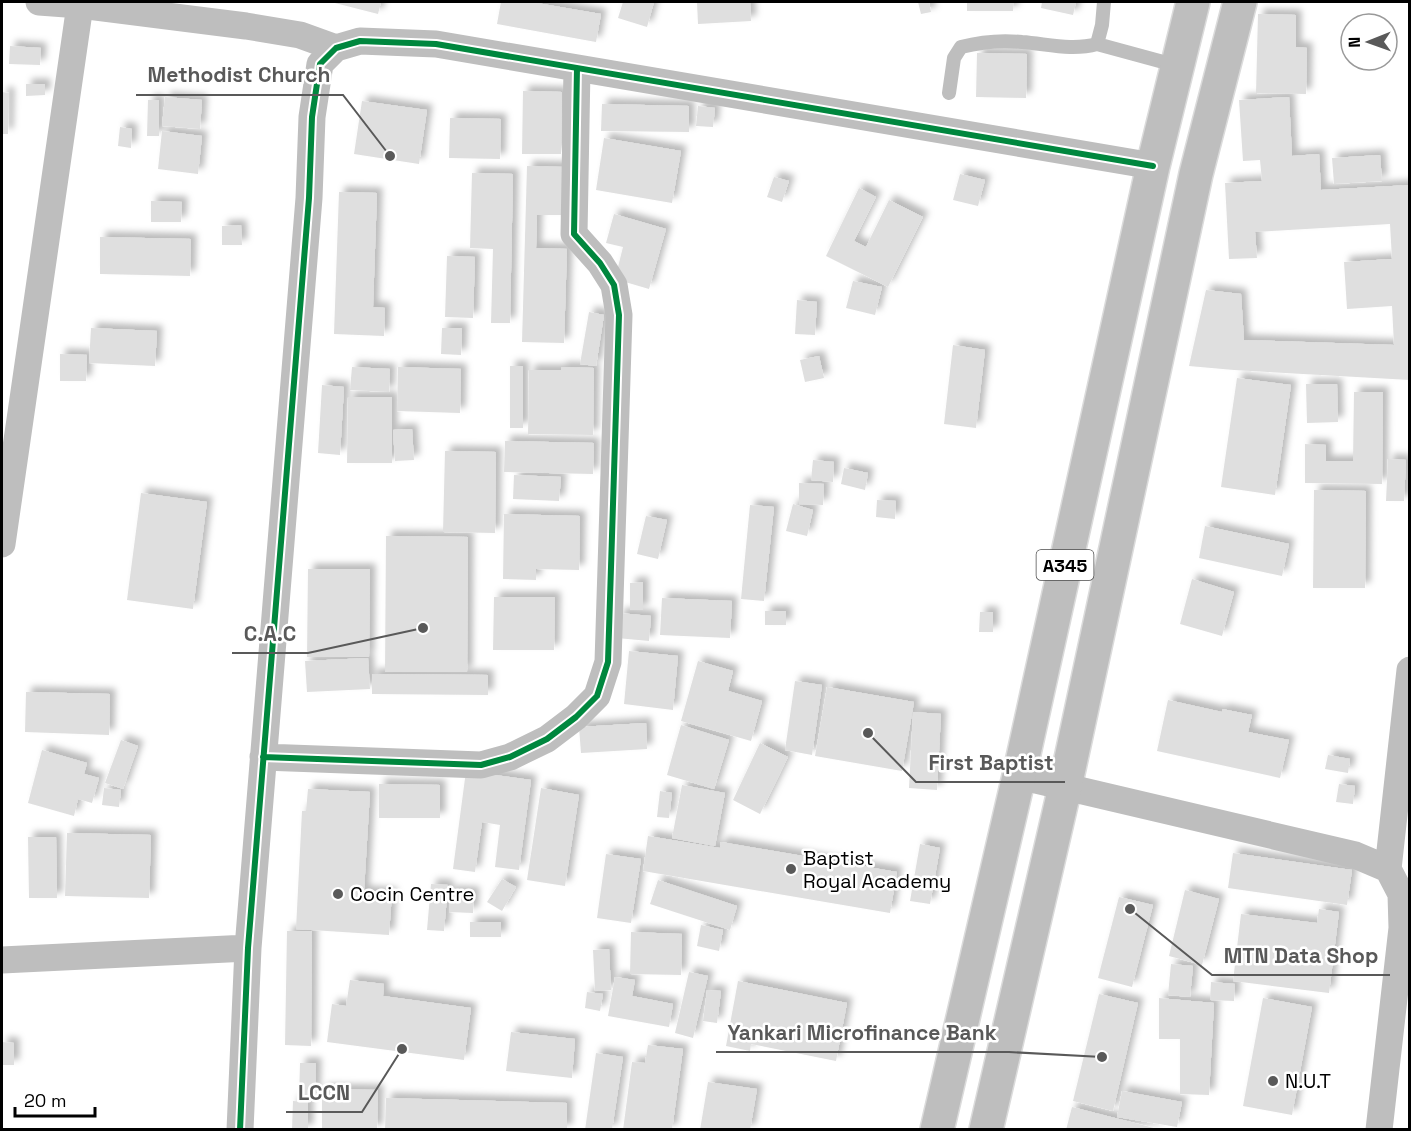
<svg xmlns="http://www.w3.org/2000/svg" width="1411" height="1131" viewBox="0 0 1411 1131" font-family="'Space Grotesk',sans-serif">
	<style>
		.building { fill: #dfdfdf; filter: url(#shadow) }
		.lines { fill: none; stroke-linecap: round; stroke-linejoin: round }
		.trunk-casing { stroke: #dbdbdb; stroke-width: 36 }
		.service { stroke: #bebebe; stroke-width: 14 }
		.minor { stroke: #bebebe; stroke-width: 27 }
		.trunk { stroke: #bebebe; stroke-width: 33 }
		.cycleway-casing { stroke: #fff; stroke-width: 10 }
		.cycleway { stroke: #00873e; stroke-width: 6 }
		.poi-dot { fill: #595959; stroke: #fff; stroke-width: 2 }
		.labels { text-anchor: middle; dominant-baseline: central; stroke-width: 5; stroke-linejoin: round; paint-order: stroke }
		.shield { fill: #fff; stroke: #4c4c4c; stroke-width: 1.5 }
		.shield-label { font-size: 18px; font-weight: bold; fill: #000 }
		.poi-label { font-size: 20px; fill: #000; stroke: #fff; text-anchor: start }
		.leader { fill: none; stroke: #595959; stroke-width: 2 }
		.callout-dot { fill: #595959; stroke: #fff; stroke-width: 2 }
		.callout-label { font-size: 21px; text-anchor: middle; font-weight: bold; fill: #595959; stroke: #fff; stroke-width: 5; stroke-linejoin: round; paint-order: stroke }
	</style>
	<defs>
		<filter id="shadow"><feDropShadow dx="5.5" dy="-5.5" stdDeviation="3" flood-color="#0004"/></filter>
	</defs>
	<rect width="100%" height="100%" fill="#fff"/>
	<!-- building -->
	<path class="building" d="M331 2H381L378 14Z
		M501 2H531L601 14 596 42 497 24Z
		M623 2H654L647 27 618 18Z
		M697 2H750L751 21 698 24Z
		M918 2H929L931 12 921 14Z
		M967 2H1014L1013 11H967Z
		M1042 2H1076L1073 15 1041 8Z
		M1258 14 1296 15V47L1307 48 1306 94 1256 93Z
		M10 46 41 48 40 65 9 64Z
		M977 53 1027 54 1026 98 976 97Z
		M26 84H45V95L26 96Z
		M523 91 562 92 561 154H522Z
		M2 92 9 93 8 134H2Z
		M165 97 202 100 200 129 162 126Z
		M1289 97 1292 156 1319 154 1321 190 1410 185V380L1234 370 1189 366 1206 290 1241 294 1244 340 1394 345 1392 306 1347 309 1344 262 1392 259 1390 224 1255 232 1257 258 1229 259 1225 183 1262 181 1260 160 1243 161 1239 100Z
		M148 100H159V136H147Z
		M362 101 427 110 419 164 354 154Z
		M602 104 689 106V132L601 131Z
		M698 106 715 108 713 127 696 126Z
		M450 118 501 119 500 159 449 158Z
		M120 127 132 129 131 148 118 146Z
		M162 131 202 136 198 174 158 169Z
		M604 138 681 151 672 203 596 190Z
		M1380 155 1382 181 1334 184 1332 158Z
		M527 166 564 167 563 215H537L536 248 567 249 564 343 522 342Z
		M472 173 513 174 510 323H491L493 249 470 248Z
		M960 174 985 180 978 206 953 200Z
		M774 177 789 181 782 202 767 197Z
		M859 188 876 197 854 241 866 247 889 200 923 217 888 287 826 256Z
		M339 192 377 193 373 307 385 308 384 336 334 334Z
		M151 201 182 202 181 222H151Z
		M614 214 666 229 649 289 615 279 623 247 606 243Z
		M241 225 242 245H222V226Z
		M100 237 191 239 190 276 100 274Z
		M447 256 475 257 473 318 445 317Z
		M853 281 882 287 875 315 846 308Z
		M797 300 817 302 815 335 795 334Z
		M589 312 604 315 596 366 580 364Z
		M91 328 157 331 155 366 89 363Z
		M442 328H462L461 355 441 354Z
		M953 345 985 350 976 428 944 424Z
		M60 354 87 355 86 381H60Z
		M819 356 824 378 805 382 800 360Z
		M510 366H523V428H510Z
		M352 367 390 369 389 392 350 390Z
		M398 367 461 369 460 413 397 411Z
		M561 367 594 368 593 435 528 434 529 370H561Z
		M1237 378 1291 385 1275 495 1221 487Z
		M1306 384H1337L1338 422 1307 423Z
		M322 385 344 387 340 455 318 453Z
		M1354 392H1383L1382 484 1305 483V444L1326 445V461H1353Z
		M348 397H392V463H347Z
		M412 429 414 460 395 461 393 430Z
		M505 441 594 443 593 474 504 472Z
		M445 451 496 452 495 533 443 532Z
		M1388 459 1406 460 1404 501H1386Z
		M813 460 834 462 833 482 811 480Z
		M844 468 868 473 865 490 841 484Z
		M514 475 561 477 559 501 513 499Z
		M799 483 824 484 823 505 799 504Z
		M1314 490 1366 491 1365 588H1313Z
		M141 493 207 502 193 609 127 600Z
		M877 500 896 501 895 519 876 517Z
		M793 504 813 510 807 536 786 531Z
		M750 505 774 507 764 601 741 599Z
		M504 514 580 516 579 570 536 569V580L503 579Z
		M646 516 667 520 658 559 637 554Z
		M1205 526 1289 544 1282 576 1199 558Z
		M386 536 468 537 467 672H385Z
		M308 569H370L369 657H307Z
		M1192 579 1234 592 1222 636 1180 624Z
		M643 582V610H630V583Z
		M494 597H555L554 650H493Z
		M662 598 732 601 730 638 660 635Z
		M765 611H786V625H765Z
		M980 612H993V632H979Z
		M619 613 651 616 649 641 617 638Z
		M629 651 678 656 673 710 624 704Z
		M368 658 370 689 307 692 305 661Z
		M698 661 733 671 728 691 762 701 751 741 681 721Z
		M372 674 488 675V695L372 694Z
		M795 681 822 685 812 755 785 750Z
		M827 687 914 702 902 771 815 756Z
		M26 692 110 694 109 735 25 732Z
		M1168 700 1222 712V709L1252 715 1248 732 1289 740 1280 778 1157 751Z
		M913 712 941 714 937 790 909 788Z
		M646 723 647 749 581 753 579 727Z
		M681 725 729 740 714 789 667 775Z
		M121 740 138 746 123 789 105 783Z
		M760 743 788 757 760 814 733 800Z
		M42 750 87 763 84 774 99 778 92 803 78 799 74 816 28 803Z
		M1328 755 1350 759 1348 773 1325 769Z
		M466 771 531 780 519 870 495 867 500 825 482 822 475 872 453 869Z
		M379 784 440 785V818H379Z
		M1339 784 1355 786 1353 804 1336 802Z
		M682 785 725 793 715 846 672 838Z
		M104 788 121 790 119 807 102 805Z
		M541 788 579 795 565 886 527 880Z
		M308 789 370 792 364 891 392 893 389 935 296 929 302 811H306Z
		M660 791 672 793 669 818 657 817Z
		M67 833 151 835 149 898 65 896Z
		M648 836 720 848 721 842 897 872 890 913 643 871Z
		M28 837H56L57 898H29Z
		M920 844 940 848 930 904 910 901Z
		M1233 853 1352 870 1347 905 1228 888Z
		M606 854 641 859 631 923 597 918Z
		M502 879 516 887 502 911 487 902Z
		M658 880 737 906 730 930 650 904Z
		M431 884 448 885 444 931 427 930Z
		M1185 890 1219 899 1202 965 1169 956Z
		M449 891 474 892 473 913 449 912Z
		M1119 897 1153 905 1132 987 1098 978Z
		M1319 909 1339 912 1329 993 1233 981 1241 914 1317 923Z
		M470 922H501V937H470Z
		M701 925 723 930 719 951 697 946Z
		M287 931H312L311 1046 285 1045Z
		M631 932 682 934 681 975 630 974Z
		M609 949 611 990 595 991 593 950Z
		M1171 964 1193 966 1190 997 1168 995Z
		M689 972 708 976 693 1038 675 1033Z
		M615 977 635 980 632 996 673 1004 669 1027 608 1016Z
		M350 980 384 984 383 996 471 1008 464 1060 327 1042 332 1004 346 1006Z
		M738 981 847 1003 836 1061 751 1044 750 1051 726 1046Z
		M1211 982 1235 984 1234 1001 1210 1000Z
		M707 990 721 991 717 1023 703 1021Z
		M587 992 603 994 600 1011 585 1008Z
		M1099 994 1138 1003 1113 1111 1073 1101Z
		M1159 998 1214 1003 1209 1095 1180 1094V1039H1159Z
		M1263 998 1312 1007 1292 1115 1243 1106Z
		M511 1032 575 1039 572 1078 506 1071Z
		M2 1042 14 1043V1065H2Z
		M648 1045 683 1049 672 1130H623L632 1062 645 1063Z
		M596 1053 623 1057 612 1130H585Z
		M300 1063H316L315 1099H299Z
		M708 1082 757 1089 750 1130H700Z
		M322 1089 378 1090 377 1130H322Z
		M1122 1091 1182 1102 1177 1127 1117 1117Z
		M386 1098 567 1103V1130H385Z
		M293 1101 308 1102V1130H292Z
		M1072 1107 1158 1129V1130H1066Z"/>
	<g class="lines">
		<defs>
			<path id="trunk" d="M937 1130 1019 776 1153 166 1193 2
				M986 1130 1065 787 1196 174 1240 2"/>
		</defs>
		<!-- trunk casing -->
		<use href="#trunk" class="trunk-casing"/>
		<!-- service -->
		<path class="service" d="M1097 44 1178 66
			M949 93 954 58 961 47C980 42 1002 40 1022 42 1048 44 1072 51 1097 44L1102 25 1104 2"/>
		<!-- minor -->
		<path class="minor" d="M39 2 80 5 246 26 300 35 336 48
			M2 544 80 5
			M263 757 481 765 510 757 547 739 576 717 597 696 608 662 619 315 614 285 600 263 574 234 577 68
			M1019 776 1355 855 1388 869 1401 894 1402 928 1379 1130
			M1388 869 1410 670
			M2 960 248 948
			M240 1130 248 948 309 198 312 117 320 64 336 48 360 41 436 44 1153 166"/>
		<!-- trunk -->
		<use href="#trunk" class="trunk"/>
		<defs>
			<path id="cycleway" d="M263 757 481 765 510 757 547 739 576 717 597 696 608 662 619 315 614 285 600 263 574 234 577 68
				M240 1130 248 948 309 198 312 117 320 64 336 48 360 41 436 44 1153 166"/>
		</defs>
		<!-- cycleway casing -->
		<use href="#cycleway" class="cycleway-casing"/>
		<!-- cycleway -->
		<use href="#cycleway" class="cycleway"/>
	</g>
	<!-- markers -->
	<g class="poi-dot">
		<circle cx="791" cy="869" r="6"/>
		<circle cx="338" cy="894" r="6"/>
		<circle cx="1273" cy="1081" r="6"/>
	</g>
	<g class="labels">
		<!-- shield labels -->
		<rect class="shield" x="1036.5" y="550" width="57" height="30" rx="4.5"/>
		<g class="shield-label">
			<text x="1065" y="565">A345</text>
		</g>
		<!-- poi labels -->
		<g class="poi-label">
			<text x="803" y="858">Baptist<tspan x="803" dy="23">Royal Academy</tspan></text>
			<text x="350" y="894">Cocin Centre</text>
			<text x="1285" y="1081">N.U.T</text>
		</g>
	</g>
	<!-- callouts -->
	<path class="leader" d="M390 156L343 95H136M423 628L308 653H232M868 733L916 782H1065M1130 909L1212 975H1390M1102 1057L1009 1052H716M402 1049L362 1112H286"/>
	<g class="callout-dot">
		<circle cx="390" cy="156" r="6"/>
		<circle cx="423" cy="628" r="6"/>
		<circle cx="868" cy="733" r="6"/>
		<circle cx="1130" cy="909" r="6"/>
		<circle cx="1102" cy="1057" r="6"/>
		<circle cx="402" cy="1049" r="6"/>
	</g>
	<g class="callout-label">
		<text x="239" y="82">Methodist Church</text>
		<text x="270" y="641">C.A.C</text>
		<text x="991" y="770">First Baptist</text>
		<text x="1301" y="963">MTN Data Shop</text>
		<text x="862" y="1040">Yankari Microfinance Bank</text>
		<text x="324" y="1100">LCCN</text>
	</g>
	<!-- border -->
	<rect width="1411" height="1131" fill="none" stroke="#000000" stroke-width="6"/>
	<!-- north arrow -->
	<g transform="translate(1369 42) rotate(269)"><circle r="28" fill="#ffffff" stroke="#999999" stroke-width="1.5"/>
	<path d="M0-4.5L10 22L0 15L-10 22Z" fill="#595959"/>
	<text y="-9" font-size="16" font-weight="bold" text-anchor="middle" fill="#000000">N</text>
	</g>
	<!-- scale -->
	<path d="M15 1107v9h80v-9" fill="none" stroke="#000000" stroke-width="3"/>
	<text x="24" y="1107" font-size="18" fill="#000000" stroke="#ffffff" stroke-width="4.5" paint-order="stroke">20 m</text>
</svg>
